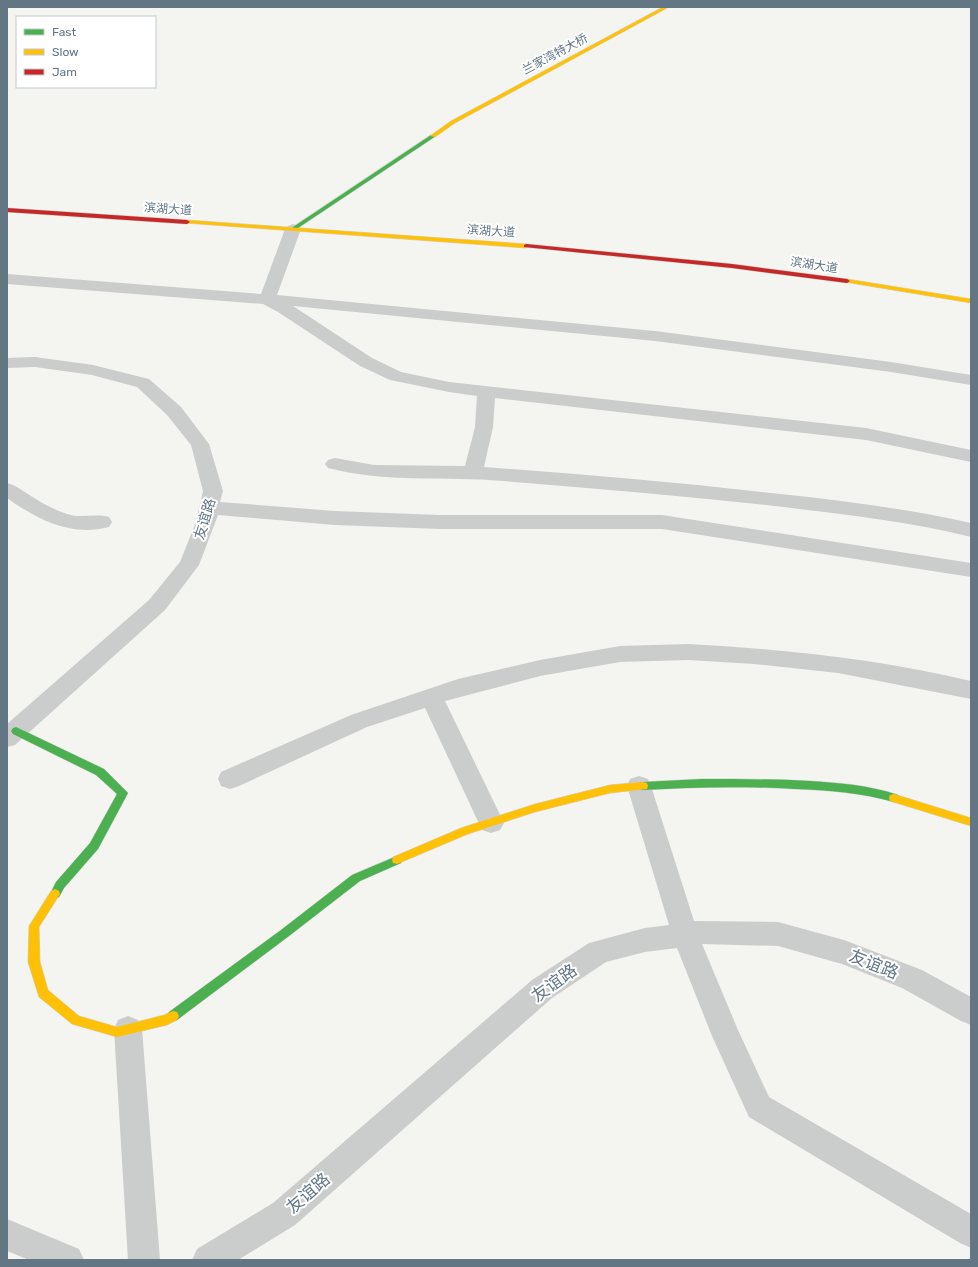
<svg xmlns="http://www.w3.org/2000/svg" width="978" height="1267" viewBox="0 0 978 1267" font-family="Rubik,'Noto Sans SC',sans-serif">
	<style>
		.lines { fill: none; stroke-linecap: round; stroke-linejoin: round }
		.fast-casing { stroke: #d0d2d1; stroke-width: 1 }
		.slow-casing { stroke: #d0d2d1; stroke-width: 1 }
		.jam-casing { stroke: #d0d2d1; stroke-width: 1 }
		.street { fill: #cbcdcd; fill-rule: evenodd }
		.fast { fill: #4caf50; fill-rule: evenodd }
		.slow { fill: #ffc107; fill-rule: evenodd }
		.jam { fill: #c62828; fill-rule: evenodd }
		.labels { text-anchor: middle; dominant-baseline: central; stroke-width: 4; stroke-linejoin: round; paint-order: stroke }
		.far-street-label { font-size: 12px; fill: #627684; stroke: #fff }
		.street-label { font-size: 14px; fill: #627684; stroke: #fff }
		.near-street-label { font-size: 17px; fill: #627684; stroke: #fff }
	</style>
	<rect width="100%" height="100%" fill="#f4f4f1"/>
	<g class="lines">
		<defs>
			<path id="fast" d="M431 135 436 136 295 230 290 229Z
				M16 727 104 769 128 793 98 849 64 888 59 897 55 899 51 897 50 894 56 882 90 843 117 794 96 775 13 734 11 731 13 728Z
				M702 779C738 779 774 779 810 781 840 783 869 785 898 795L899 798 898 801 894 802C862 793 828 790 795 789 744 786 694 787 643 790L639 789 638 786 639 783 643 782Z
				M397 856 401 857 402 860 401 863 360 881 289 936 177 1020 173 1021 169 1020 167 1016 169 1012 281 930 352 875Z"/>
			<path id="slow" d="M663 7H669L455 123 435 137 430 136 451 121Z
				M187 220 526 244 529 246 526 248 185 223 184 222Z
				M847 279 971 299V303L845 282V280Z
				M643 782 647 783 648 786 647 789 610 793 535 812 468 834 397 864 393 863 392 860 393 857 461 828 535 804 610 785Z
				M894 794 971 818V826L890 801 889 798 890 795Z
				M55 889 59 891 60 894 39 927 40 962 48 990 79 1016 117 1027 164 1015 173 1011 177 1012 179 1016 177 1020 167 1025 117 1037 72 1024 39 997 28 962 29 926 51 891Z"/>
			<path id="jam" d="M7 208 187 220 190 222 187 224 7 212Z
				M526 244 732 264 847 279 850 281 847 283 732 268 524 247V245Z"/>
		</defs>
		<!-- fast casing -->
		<use href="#fast" class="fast-casing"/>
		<!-- slow casing -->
		<use href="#slow" class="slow-casing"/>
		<!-- jam casing -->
		<use href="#jam" class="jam-casing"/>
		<!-- street -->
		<path class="street" d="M293 224 298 226 301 229 277 295 655 331 891 362 971 375V385L891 372 655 341 293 306 372 358 401 372 449 382 866 428 971 450V462L866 440 495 398 493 427 484 467C580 474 675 482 771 493 837 500 905 508 971 523V537C907 521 840 514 775 506 684 496 594 488 503 481 445 476 385 483 328 468L325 464 328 460 335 458 374 465 465 466 475 427 477 396 449 392 390 380 360 366 278 312 263 304 7 284V274L261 294 285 229 288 226Z
			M35 357 93 365 149 379 181 407 209 444 223 491 220 502 335 511 440 515H662L971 563V577L662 529H440L335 525 218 515 199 565 165 610 15 745 7 747V724L149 600 180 562 196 522 203 491 191 445 167 415 137 387 92 375 35 367 7 368V358Z
			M7 483C16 485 23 491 31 496 42 503 54 510 67 514 81 519 95 513 109 517L112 522 109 527C71 537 38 520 7 498Z
			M688 644C783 649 878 659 971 681V699L838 673 754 664 688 660 620 662 540 676 445 701 504 823 500 830 491 833 482 830 425 708 367 727 239 786 230 789 221 786 218 779 221 772 351 715 458 679 540 660 620 646Z
			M639 776 648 779 651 786 694 921 778 922 844 940 922 970 971 997V1025L961 1021 902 988 842 964 778 946 702 944 738 1030 769 1097 971 1214V1248L960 1243 749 1117 712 1036 677 948 645 952 606 962 552 998 295 1225 238 1260H192L197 1249 273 1203 532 980 589 943 645 928 669 925 627 786 630 779Z
			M128 1016 138 1020 142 1029 160 1260H128L114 1029 118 1020Z
			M7 1219 79 1249 84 1260H29L7 1251Z"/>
		<!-- fast -->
		<use href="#fast" class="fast"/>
		<!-- slow -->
		<use href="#slow" class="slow"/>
		<!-- jam -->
		<use href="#jam" class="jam"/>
	</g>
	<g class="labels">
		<!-- far-street labels -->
		<g class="far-street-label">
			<text transform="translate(555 54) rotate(-28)">兰家湾特大桥</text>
			<text transform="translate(168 209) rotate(4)">滨湖大道</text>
			<text transform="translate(491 231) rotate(4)">滨湖大道</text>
			<text transform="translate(814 265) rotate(9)">滨湖大道</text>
		</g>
		<!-- street labels -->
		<g class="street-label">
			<text transform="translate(205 519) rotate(-73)">友谊路</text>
		</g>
		<!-- near-street labels -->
		<g class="near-street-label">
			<text transform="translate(874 964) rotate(22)">友谊路</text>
			<text transform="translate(554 983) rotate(-36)">友谊路</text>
			<text transform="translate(308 1193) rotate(-41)">友谊路</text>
		</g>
	</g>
	<!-- border -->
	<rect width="978" height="1267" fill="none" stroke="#627684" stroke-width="16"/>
	<!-- legend -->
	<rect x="16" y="16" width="140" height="72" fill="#ffffff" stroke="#c0c8ce"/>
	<rect x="24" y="29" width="20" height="6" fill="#4caf50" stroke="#c0c8ce"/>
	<text x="52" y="36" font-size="12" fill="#627684">Fast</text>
	<rect x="24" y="49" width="20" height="6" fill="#ffc107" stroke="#c0c8ce"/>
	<text x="52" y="56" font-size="12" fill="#627684">Slow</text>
	<rect x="24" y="69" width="20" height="6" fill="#c62828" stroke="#c0c8ce"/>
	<text x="52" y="76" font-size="12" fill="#627684">Jam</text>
</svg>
